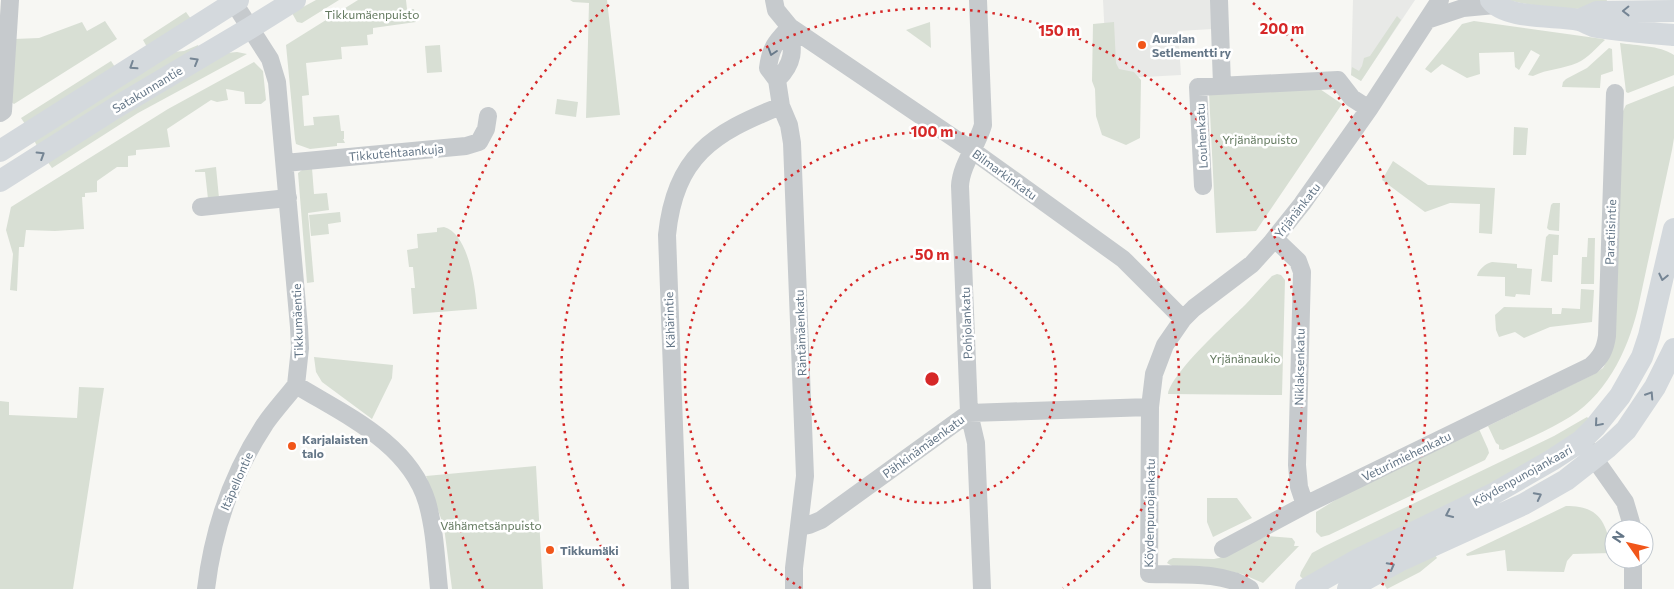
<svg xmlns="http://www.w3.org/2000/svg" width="1674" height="589" viewBox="0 0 1674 589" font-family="Commissioner,sans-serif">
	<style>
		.built { fill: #e8e9e7 }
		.green { fill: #d8dfd4 }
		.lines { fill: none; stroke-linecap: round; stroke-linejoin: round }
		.minor { stroke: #c6cacd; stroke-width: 18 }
		.major { stroke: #d4d9dd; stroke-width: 22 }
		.oneway { stroke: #758594 }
		.oneway2 { stroke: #697a8a }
		.ring { fill: none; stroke: #d62828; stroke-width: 2.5; stroke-dasharray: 2.5 5 }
		.poi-dot { fill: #f1561a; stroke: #fff; stroke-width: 2 }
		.labels { text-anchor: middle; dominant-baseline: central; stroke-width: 5; stroke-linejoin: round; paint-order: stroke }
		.park-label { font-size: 12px; fill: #63795f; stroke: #fff }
		.poi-label { font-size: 12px; font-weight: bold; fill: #647687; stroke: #fff; text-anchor: start }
		.street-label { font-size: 12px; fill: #647687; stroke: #fff }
		.centre { fill: #d62828; stroke: #fff; stroke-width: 2.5 }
		.ring-label { font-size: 15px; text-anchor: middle; font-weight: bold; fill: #d62828; stroke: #fff; stroke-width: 5; stroke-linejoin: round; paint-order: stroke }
	</style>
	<rect width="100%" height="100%" fill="#f7f7f3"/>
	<!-- built -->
	<path class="built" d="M1103 0H1212L1213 29 1178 31 1181 75 1107 79Z
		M1353 0H1415L1361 81 1351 75Z"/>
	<!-- green -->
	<path class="green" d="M316 0H339L302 23 297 22 292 13Z
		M358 0H406L407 9H414L416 22 373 28V34L367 35 368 45 341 47 342 59 306 63 309 95 302 96 304 126 314 125 313 117 339 115 341 131H344V139H343L345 143H337V146L310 149 296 144 295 139 286 45Z
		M570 0H607L620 115 586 118 589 3 573 2Z
		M1508 0H1607L1606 3C1586 15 1531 6 1508 0Z
		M186 12 191 19 147 47 143 40Z
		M1397 16 1401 20 1365 75 1361 81 1351 75 1352 67 1359 71 1362 66 1364 58 1370 56Z
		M105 21 117 39 14 104 11 102 14 39 39 38 82 22 87 31Z
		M1474 21 1603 39 1605 40C1596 48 1588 58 1577 63 1563 69 1547 69 1533 76L1528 75 1540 55 1531 50 1519 70 1515 67 1514 52 1479 53 1480 74 1467 78 1442 64 1431 73 1425 69 1462 24Z
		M930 22 931 48 906 30Z
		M1114 22 1116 63 1119 69 1134 72 1141 80 1140 138 1126 145 1102 135 1096 116 1095 89 1092 81 1093 24Z
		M1620 43C1637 46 1659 45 1674 55V75L1628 93 1626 92Z
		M198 45 199 48 37 146 34 140 172 52 184 51Z
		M440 45 442 72 427 73 425 46Z
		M1609 48 1612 49 1613 71 1601 75 1600 88 1562 87 1563 82 1566 79 1587 68Z
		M237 52 247 54 138 113 52 168 47 161 227 53Z
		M111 61 115 67 25 124 21 118Z
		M254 62 263 71 266 100 261 104H245L244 92 226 89 228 100 217 102 211 100 167 129 170 147 136 150V155L128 156V167H117L97 181V192L85 193V197H82L84 229 55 231 26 230 24 247H19L17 291 10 290 13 254 6 230 11 207 168 109Z
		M1674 86V138L1672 150 1638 308C1627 353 1605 398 1563 421 1544 432 1523 441 1503 450L1499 449V445L1496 443 1488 426 1594 374 1603 368 1610 355 1616 298 1623 111 1626 105Z
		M1317 87 1342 104 1256 231 1216 233 1209 93Z
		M557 99 578 102 576 117 555 114Z
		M1514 127 1528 128 1526 155H1513Z
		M1393 161 1428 185 1495 188 1492 234 1479 233 1480 204 1450 203 1425 212 1382 180Z
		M216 167 219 198 208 199 205 172H195V170Z
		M312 168 314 194 327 193 329 210 308 213 314 282 307 283 298 173 302 170Z
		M1553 203H1560L1559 231 1549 230 1547 228 1551 205Z
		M340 212 341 222 328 224 329 234 311 236 309 215Z
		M444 227C469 234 475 286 477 309L413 314 411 288H415L413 267H409L407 250 418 248 417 234 437 232V228Z
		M1549 234 1559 235 1558 255H1553L1552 282 1541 281 1546 237Z
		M1588 238H1595L1594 284H1581L1582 257H1587Z
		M1492 262 1517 264V268L1532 269 1530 295 1516 294 1515 297 1505 296V277L1477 276C1478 270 1486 263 1492 262Z
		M1277 274 1281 275 1285 280 1282 395 1168 394C1172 372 1228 322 1246 304 1255 295 1263 285 1272 276Z
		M1581 289 1594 290 1592 322 1550 327 1524 338 1515 332 1499 337 1496 330 1495 315 1504 307 1552 308V314H1561L1562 308 1580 309Z
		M314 357 393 365 392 378 372 419 322 382 316 372Z
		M79 387 104 388 73 589H0V401L9 402V415L77 418Z
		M1587 417 1592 422 1568 443 1305 581 1300 576 1301 572 1312 553 1325 546 1554 436Z
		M1479 429 1488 449 1489 453 1485 460 1329 535 1321 537 1316 532V512L1345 494Z
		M536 466 543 589H452L444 527 426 476Z
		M1207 498H1237L1252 518 1213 537 1207 522Z
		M1566 506C1601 506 1606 523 1612 553L1573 554 1567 561 1564 572 1507 571 1505 550 1467 556 1466 554Z
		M1266 536 1292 538 1295 542 1294 546H1299L1263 583 1242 574 1228 571 1174 567 1167 563 1169 560 1173 558 1214 559 1219 558Z
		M1435 555 1437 558 1420 572 1387 589 1382 581Z"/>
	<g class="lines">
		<!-- minor -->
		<path class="minor" d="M774 0 776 10 790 27 973 151 1123 259 1183 319
			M978 0 983 125C977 146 961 165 960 186L969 413 976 443 982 589
			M1219 0 1222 85
			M234 3 270 59 277 82 299 327 300 348 296 385C345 415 409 443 427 502 435 530 436 560 439 589
			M1427 20 1463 8 1495 5
			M790 27C776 42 771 46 768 68L777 80 781 106 789 125 792 143 805 476 794 568V589
			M777 80C795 62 793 50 790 27
			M0 113 3 111 10 0
			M285 163 466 146 479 142 486 129 488 116
			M1203 186 1198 87 1338 80 1352 98 1369 109
			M201 207 288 198
			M1275 239 1298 261 1302 272 1297 465 1299 487 1305 505
			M1587 448 1625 502 1633 529
			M799 527 809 525 821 520 969 413 1150 407
			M1223 549 1305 505 1591 366C1601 357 1605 350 1607 336L1615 93
			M1633 559V589
			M206 589C213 530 232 474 265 424 274 411 286 398 296 385
			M680 589 667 235C675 156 713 133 781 106
			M1250 589C1225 571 1179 575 1149 574L1150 407 1154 374 1165 345 1183 319 1194 308 1252 264 1271 243 1302 204 1369 109 1440 0"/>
		<!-- major -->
		<path class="major" d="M1491 0C1506 20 1557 15 1579 20 1586 22 1591 26 1597 27 1623 31 1649 33 1674 35
			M1579 20 1597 12 1674 11
			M0 151 238 0
			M0 181 115 108 250 28 295 0
			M1306 589 1357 560 1493 494 1552 460 1581 441 1595 427 1620 396 1642 357 1649 336 1674 229
			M1348 589 1399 561 1524 504 1566 480 1608 447 1626 430 1655 387 1674 349"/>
	</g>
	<!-- one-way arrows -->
	<defs><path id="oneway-chevron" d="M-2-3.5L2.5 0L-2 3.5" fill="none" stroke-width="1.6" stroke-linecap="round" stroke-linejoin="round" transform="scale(1.25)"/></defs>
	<g class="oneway">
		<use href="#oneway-chevron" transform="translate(1626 11) rotate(179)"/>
		<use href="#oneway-chevron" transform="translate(195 61) rotate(-30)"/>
		<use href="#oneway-chevron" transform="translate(133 66) rotate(147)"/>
		<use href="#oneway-chevron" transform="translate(41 155) rotate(-32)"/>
		<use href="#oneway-chevron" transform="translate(1663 277) rotate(103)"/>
		<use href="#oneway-chevron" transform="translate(1650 395) rotate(-57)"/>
		<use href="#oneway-chevron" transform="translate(1598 423) rotate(131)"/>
		<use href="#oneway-chevron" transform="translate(1538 496) rotate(-27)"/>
		<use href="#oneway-chevron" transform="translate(1449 514) rotate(155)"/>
		<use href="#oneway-chevron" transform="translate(1391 566) rotate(-28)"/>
	</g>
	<use class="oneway2" href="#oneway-chevron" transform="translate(772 52) rotate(108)"/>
	<!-- distance rings -->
	<g class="ring">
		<circle cx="932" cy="379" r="124"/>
		<path d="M801 588A247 247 0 1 1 1063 588"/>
		<path d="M624 586A371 371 0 1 1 1240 586"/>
		<path d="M483 588A495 495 0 0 1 611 3M1253 3A495 495 0 0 1 1381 588"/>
	</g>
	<!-- markers -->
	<g class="poi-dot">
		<circle cx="1142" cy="45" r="5"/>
		<circle cx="292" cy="446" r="5"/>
		<circle cx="550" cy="550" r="5"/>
	</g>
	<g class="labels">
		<!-- park labels -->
		<g class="park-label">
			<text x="372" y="14">Tikkumäenpuisto</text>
			<text x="1260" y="139">Yrjänänpuisto</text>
			<text x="1245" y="358">Yrjänänaukio</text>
			<text x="491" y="525">Vähämetsänpuisto</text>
		</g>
		<!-- poi labels -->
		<g class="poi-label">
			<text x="1152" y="38">Auralan<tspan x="1152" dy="14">Setlementti ry</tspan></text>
			<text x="302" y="439">Karjalaisten<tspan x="302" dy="14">talo</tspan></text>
			<text x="560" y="550">Tikkumäki</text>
		</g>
		<!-- street labels -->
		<g class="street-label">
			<text transform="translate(147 89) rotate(-31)">Satakunnantie</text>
			<text transform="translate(1201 136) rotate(-93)">Louhenkatu</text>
			<text transform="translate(396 152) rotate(-5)">Tikkutehtaankuja</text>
			<text transform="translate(1005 174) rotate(36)">Bilmarkinkatu</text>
			<text transform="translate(1297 210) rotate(-52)">Yrjänänkatu</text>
			<text transform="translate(1610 232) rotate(-88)">Paratiisintie</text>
			<text transform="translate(669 320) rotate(-92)">Kähärintie</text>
			<text transform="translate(297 321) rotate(-92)">Tikkumäentie</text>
			<text transform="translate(966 323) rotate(-92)">Pohjolankatu</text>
			<text transform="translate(800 333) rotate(-92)">Räntämäenkatu</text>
			<text transform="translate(1299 367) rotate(-89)">Niklaksenkatu</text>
			<text transform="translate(923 446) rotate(-36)">Pähkinämäenkatu</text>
			<text transform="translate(1406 456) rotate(-26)">Veturimiehenkatu</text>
			<text transform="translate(1522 475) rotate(-29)">Köydenpunojankaari</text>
			<text transform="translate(236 481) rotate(-66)">Itäpellontie</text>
			<text transform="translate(1149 513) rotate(-89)">Köydenpunojankatu</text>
		</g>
	</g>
	<circle cx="932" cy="379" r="8" class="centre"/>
	<g class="ring-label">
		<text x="1282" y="34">200 m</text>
		<text x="1059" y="36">150 m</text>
		<text x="932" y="137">100 m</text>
		<text x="932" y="260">50 m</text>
	</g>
	<!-- north arrow -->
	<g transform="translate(1629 544) rotate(304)"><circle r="24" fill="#ffffff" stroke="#c1c8cf"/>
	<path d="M0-4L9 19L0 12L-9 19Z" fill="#f1561a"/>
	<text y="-8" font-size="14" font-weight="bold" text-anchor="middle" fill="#647687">N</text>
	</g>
</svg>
